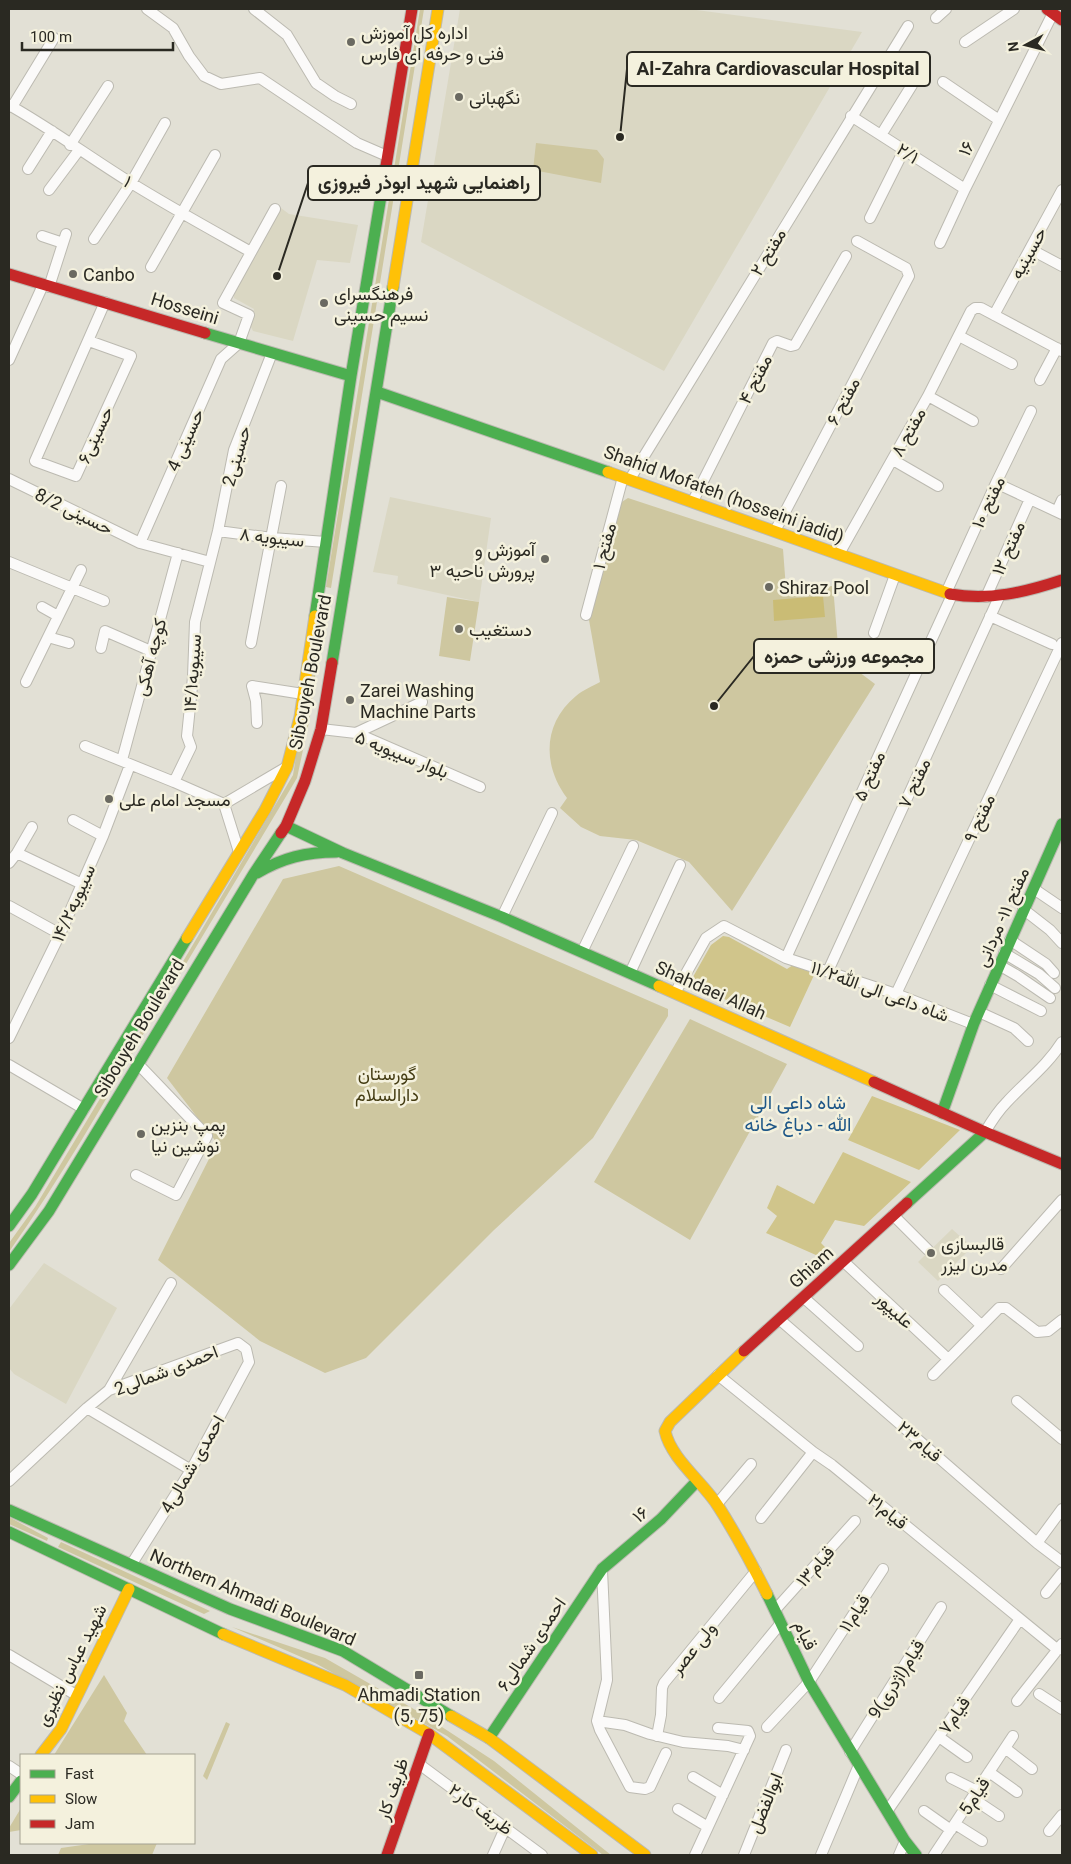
<svg xmlns="http://www.w3.org/2000/svg" width="1071" height="1864" viewBox="0 0 1071 1864" font-family="Roboto,Vazirmatn,sans-serif">
	<style>
		.built { fill: #dad7c3 }
		.green { fill: #cec7a0 }
		.forest { fill: #d0c58b }
		.water { fill: #cabc75 }
		.lines { fill: none; stroke-linecap: round; stroke-linejoin: round }
		.street-casing { stroke: #bcbab1; stroke-width: 12 }
		.fast-casing { stroke: #bcbab1; stroke-width: 13 }
		.slow-casing { stroke: #bcbab1; stroke-width: 13 }
		.jam-casing { stroke: #bcbab1; stroke-width: 13 }
		.street { stroke: #fbfaf9; stroke-width: 10 }
		.fast { stroke: #4caf50; stroke-width: 11 }
		.slow { stroke: #ffc107; stroke-width: 11 }
		.jam { stroke: #c62828; stroke-width: 11 }
		.poi-dot { fill: #6a6961; stroke: #f4f1dd; stroke-width: 2 }
		.labels { text-anchor: middle; dominant-baseline: central; stroke-width: 5; stroke-linejoin: round; paint-order: stroke }
		.poi-label { font-size: 18px; fill: #2a2922; stroke: #f4f1dd; text-anchor: start }
		.street-label { font-size: 18px; fill: #2a2922; stroke: #f4f1dd }
		.park-label { font-size: 18px; fill: #443c13; stroke: #f4f1dd }
		.neighbourhood-label { font-size: 19px; fill: #1d5687; stroke: #f4f1dd }
		.leader { fill: none; stroke: #2a2922; stroke-width: 2 }
		.callout-dot { fill: #2a2922; stroke: #f4f1dd; stroke-width: 2 }
		.callout { fill: #f4f1dd; stroke: #2a2922; stroke-width: 2 }
		.callout-label { font-size: 19px; text-anchor: middle; font-weight: bold; fill: #2a2922 }
	</style>
	<rect width="100%" height="100%" fill="#e2e0d5"/>
	<!-- built -->
	<path class="built" d="M460 9H689L862 32 664 371 421 242Z
		M281 208 289 214 358 225 350 263 317 260 293 341 253 331 250 325 254 309 234 298V289Z
		M390 497 491 518 479 602 397 584 398 576 373 572Z
		M952 1229 972 1247 938 1281 918 1262Z
		M44 1263 117 1308 66 1404 14 1374 9 1368V1309Z"/>
	<!-- green -->
	<path class="green" d="M420 9H424L331 588 326 587Z
		M536 143 597 150 604 159 601 183 533 170Z
		M628 498 783 549 786 589 833 586 838 646 851 666 875 684 732 911 689 862 636 840 600 836 581 827 560 808 567 798C542 765 543 723 576 696 583 690 593 686 600 682L589 620 617 505Z
		M447 597 479 602 470 661 439 656Z
		M318 624 322 625 309 722 297 778 168 994 165 992 293 775Z
		M339 866 668 1009V1016L593 1138 494 1230 366 1358 325 1373 260 1341 158 1260 217 1143 167 1078 283 879Z
		M690 1019 787 1064 690 1240 594 1182Z
		M146 1022 149 1024C105 1102 60 1179 9 1252V1243L35 1207Z
		M9 1517 48 1538 47 1541 9 1524Z
		M61 1542 210 1611 204 1614 58 1547Z
		M232 1627 325 1658 419 1712 494 1761 611 1855H603L447 1736 315 1663Z
		M104 1675 127 1713 124 1721 147 1755H54Z
		M226 1722 230 1724 207 1780 203 1776Z
		M21 1808V1830L9 1832V1828Z
		M96 1843H157L152 1855H58L61 1848Z"/>
	<!-- forest -->
	<path class="forest" d="M723 936 729 937 787 969 793 965 815 973 790 1027 689 984 711 945Z
		M872 1096 960 1130 919 1170 848 1140Z
		M843 1152 911 1182 864 1226 835 1220 821 1243 832 1254 825 1259 766 1233 777 1216 767 1208 777 1185 814 1204Z"/>
	<!-- water -->
	<path class="water" d="M823 596 825 617 774 621 773 600Z"/>
	<g class="lines">
		<defs>
			<path id="street" d="M147 9 173 28 189 56 204 76 221 84 260 78 357 143 387 156
				M254 9 287 35 316 83 335 96 351 104
				M936 18 946 9
				M965 42 1014 9
				M943 82 999 120
				M9 105C50 128 88 156 128 181 168 206 210 229 251 252
				M12 107 54 38
				M851 116 965 189
				M881 135 912 85
				M70 145 108 86
				M28 169 52 131
				M49 190 79 150
				M870 218 904 150
				M42 236 63 243
				M94 239 131 183 165 123
				M940 243 965 189 1053 13
				M1030 249 1062 266
				M151 267 215 155
				M49 287 66 234
				M994 315 1062 190
				M959 336 1012 364
				M89 341 131 356 76 476 35 461 105 302
				M9 360 43 285
				M1040 380 1057 348
				M928 396 973 421
				M893 460 938 486
				M9 479 140 543 210 562
				M630 479 908 26
				M996 483 1062 514
				M693 501 773 343 777 341 791 346 795 345 846 256
				M1057 511 1062 500
				M218 531 272 538 326 542
				M775 531 909 276 906 268 857 241
				M140 543 221 359 239 343 249 315 223 303 275 209
				M839 554 928 396 971 311 975 308H981L1062 351
				M9 562 104 601
				M946 593 996 483 1031 411
				M986 597 1030 499
				M42 607 58 616
				M586 615 623 477
				M990 616 1052 644
				M874 633 895 575
				M48 637 69 643
				M251 643 281 486
				M101 648 105 631 151 651
				M26 682 81 570
				M257 723 256 701 252 686 303 694
				M321 729 356 733 480 787
				M356 733 422 702
				M85 746 174 782 224 804
				M122 760 178 553
				M174 782 191 747 187 736 193 677 195 622 218 531 234 450 272 353
				M224 804 285 768
				M224 804 239 852
				M73 820 103 836
				M17 853 82 884
				M9 863 17 853 32 827
				M1034 889 1062 908
				M9 906 60 934
				M1023 909 1050 930 1062 943
				M502 917 552 813
				M1010 940 1046 964 1054 973
				M582 952 633 846
				M1004 953 1039 974 1055 988
				M786 958 952 595
				M999 965 1018 976 1050 998
				M828 971 1000 595
				M630 973 680 865
				M990 985 1041 1011
				M675 993 706 938 724 926 786 958 896 994 973 1024
				M896 994 1062 643
				M979 1012 1014 1028 1028 1041
				M9 1038 60 934 103 836 130 765
				M9 1065 84 1109
				M985 1132C991 1122 998 1111 1006 1103 1025 1082 1047 1066 1062 1042
				M136 1175 176 1195 207 1136 138 1064
				M893 1215 928 1250
				M843 1261 948 1359
				M1001 1269 1062 1200
				M944 1290 981 1325
				M803 1297 858 1346
				M779 1319 1037 1543 1062 1562
				M718 1375 813 1452 832 1465 1058 1650
				M933 1375 999 1308H1006L1037 1332 1048 1331 1062 1320
				M109 1390 171 1283
				M1017 1401 1062 1439
				M87 1408 191 1470
				M9 1481 87 1408 109 1390 238 1343 246 1349 249 1362 191 1470 131 1565
				M717 1504 751 1464
				M761 1518 813 1452
				M1037 1543 1062 1509
				M602 1570 607 1680 597 1721 600 1730 630 1787 645 1789 650 1787 666 1753
				M1046 1593 1062 1573
				M775 1610 855 1521
				M9 1655 76 1695
				M1039 1694 1062 1709
				M719 1698 781 1623
				M1017 1701 1062 1644
				M597 1721 625 1725 650 1734 683 1742 728 1746 744 1750
				M767 1727 809 1682 883 1569
				M657 1736 661 1715 662 1688 664 1683 756 1571
				M939 1737 967 1757
				M1005 1748 1032 1769
				M850 1752 941 1607
				M419 1764 542 1855
				M9 1766 21 1774
				M989 1772 1017 1792
				M693 1777 723 1795
				M951 1778 977 1791
				M972 1798 999 1816
				M678 1809 708 1827
				M888 1810 1020 1619
				M924 1811 951 1830
				M955 1824 982 1841
				M1049 1831 1062 1815
				M493 1855 506 1826
				M695 1855 750 1736 748 1731 718 1728
				M744 1855 786 1750
				M821 1855 859 1765
				M899 1855 905 1841
				M934 1855 1013 1736"/>
			<path id="fast" d="M205 333 351 376
				M377 392 608 472
				M315 616 351 376 386 166
				M332 663 393 287
				M286 826 343 853 502 917 659 986
				M257 873C282 858 306 852 336 852
				M942 1113 974 1023 1062 824
				M907 1203 985 1132
				M9 1226 32 1194 187 938
				M9 1265 49 1211 253 875 281 833
				M9 1510 230 1609 343 1651 451 1716
				M9 1532 223 1634
				M767 1594 809 1682 905 1841 916 1855
				M489 1738 602 1569 661 1519 697 1481
				M9 1797 21 1781"/>
			<path id="slow" d="M393 287 438 9
				M608 472 950 594
				M187 938 265 810 287 767 300 717 315 616
				M659 986 874 1082
				M744 1351 670 1422 665 1431C671 1459 703 1482 718 1506 736 1534 752 1564 767 1594
				M223 1634 345 1685 429 1734 592 1855
				M451 1716 489 1738 645 1855
				M41 1755 61 1729 129 1589"/>
			<path id="jam" d="M1047 9 1062 20
				M386 166 412 9
				M9 274 205 333
				M950 594C989 601 1026 592 1062 580
				M281 833 286 826 305 781 321 729 332 663
				M874 1082 985 1132 1062 1164
				M744 1351 907 1203
				M387 1855 429 1734"/>
		</defs>
		<!-- street casing -->
		<use href="#street" class="street-casing"/>
		<!-- fast casing -->
		<use href="#fast" class="fast-casing"/>
		<!-- slow casing -->
		<use href="#slow" class="slow-casing"/>
		<!-- jam casing -->
		<use href="#jam" class="jam-casing"/>
		<!-- street -->
		<use href="#street" class="street"/>
		<!-- fast -->
		<use href="#fast" class="fast"/>
		<!-- slow -->
		<use href="#slow" class="slow"/>
		<!-- jam -->
		<use href="#jam" class="jam"/>
	</g>
	<!-- markers -->
	<g class="poi-dot">
		<circle cx="351" cy="42" r="5"/>
		<circle cx="459" cy="97" r="5"/>
		<circle cx="73" cy="274" r="5"/>
		<circle cx="324" cy="303" r="5"/>
		<circle cx="545" cy="559" r="5"/>
		<circle cx="769" cy="587" r="5"/>
		<circle cx="459" cy="629" r="5"/>
		<circle cx="350" cy="700" r="5"/>
		<circle cx="109" cy="799" r="5"/>
		<circle cx="141" cy="1134" r="5"/>
		<circle cx="931" cy="1253" r="5"/>
		<rect x="414" y="1670" width="10" height="10" rx="2.5"/>
	</g>
	<g class="labels">
		<!-- poi labels -->
		<g class="poi-label">
			<text x="361" y="32">اداره کل آموزش<tspan x="361" dy="21">فنی و حرفه ای فارس</tspan></text>
			<text x="469" y="97">نگهبانی</text>
			<text x="83" y="274">Canbo</text>
			<text x="334" y="293">فرهنگسرای<tspan x="334" dy="21">نسیم حسینی</tspan></text>
			<text x="535" y="549" text-anchor="end">آموزش و<tspan x="535" dy="21">پرورش ناحیه ۳</tspan></text>
			<text x="779" y="587">Shiraz Pool</text>
			<text x="469" y="629">دستغیب</text>
			<text x="360" y="690">Zarei Washing<tspan x="360" dy="21">Machine Parts</tspan></text>
			<text x="119" y="799">مسجد امام علی</text>
			<text x="151" y="1124">پمپ بنزین<tspan x="151" dy="21">نوشین نیا</tspan></text>
			<text x="941" y="1243">قالبسازی<tspan x="941" dy="21">مدرن لیزر</tspan></text>
			<text x="419" y="1694" text-anchor="middle">Ahmadi Station<tspan x="419" dy="21">(5, 75)</tspan></text>
		</g>
		<!-- street labels -->
		<g class="street-label">
			<text transform="translate(966 148) rotate(-64)">۱۶</text>
			<text transform="translate(908 153) rotate(33)">۲/۱</text>
			<text transform="translate(128 181) rotate(32)">۱</text>
			<text transform="translate(768 252) rotate(-59)">مفتح ۲</text>
			<text transform="translate(1028 253) rotate(-61)">حسینیه</text>
			<text transform="translate(185 308) rotate(17)">Hosseini</text>
			<text transform="translate(755 379) rotate(-63)">مفتح ۴</text>
			<text transform="translate(843 401) rotate(-62)">مفتح ۶</text>
			<text transform="translate(908 432) rotate(-61)">مفتح ۸</text>
			<text transform="translate(95 435) rotate(-65)">حسینی۶</text>
			<text transform="translate(185 440) rotate(-66)">حسینی 4</text>
			<text transform="translate(236 456) rotate(-74)">حسینی2</text>
			<text transform="translate(724 494) rotate(20)">Shahid Mofateh (hosseini jadid)</text>
			<text transform="translate(988 502) rotate(-65)">مفتح ۱۰</text>
			<text transform="translate(74 511) rotate(26)">8/2 حسینی</text>
			<text transform="translate(272 537) rotate(6)">سیبویه ۸</text>
			<text transform="translate(604 546) rotate(-75)">مفتح ۱</text>
			<text transform="translate(1008 548) rotate(-66)">مفتح ۱۲</text>
			<text transform="translate(150 657) rotate(-75)">کوچه آهکی</text>
			<text transform="translate(310 672) rotate(-79)">Sibouyeh Boulevard</text>
			<text transform="translate(192 673) rotate(-86)">سیبویه۱۴/۱</text>
			<text transform="translate(402 754) rotate(22)">بلوار سیبویه ۵</text>
			<text transform="translate(869 776) rotate(-66)">مفتح ۵</text>
			<text transform="translate(914 783) rotate(-65)">مفتح ۷</text>
			<text transform="translate(979 818) rotate(-65)">مفتح ۹</text>
			<text transform="translate(73 903) rotate(-66)">سیبویه۱۴/۲</text>
			<text transform="translate(1002 917) rotate(-66)">مفتح ۱۱- مردانی</text>
			<text transform="translate(711 990) rotate(24)">Shahdaei Allah</text>
			<text transform="translate(880 991) rotate(20)">۱۱/۲شاه داعی الی الله</text>
			<text transform="translate(139 1028) rotate(-59)">Sibouyeh Boulevard</text>
			<text transform="translate(811 1267) rotate(-42)">Ghiam</text>
			<text transform="translate(895 1310) rotate(43)">علیپور</text>
			<text transform="translate(166 1370) rotate(-21)">2احمدی شمالی</text>
			<text transform="translate(920 1441) rotate(41)">قیام۲۳</text>
			<text transform="translate(192 1464) rotate(-60)">4احمدی شمالی</text>
			<text transform="translate(888 1511) rotate(39)">قیام۲۱</text>
			<text transform="translate(640 1514) rotate(-41)">۱۶</text>
			<text transform="translate(815 1566) rotate(-48)">قیام۱۳</text>
			<text transform="translate(253 1597) rotate(23)">Northern Ahmadi Boulevard</text>
			<text transform="translate(854 1613) rotate(-57)">قیام۱۱</text>
			<text transform="translate(806 1635) rotate(65)">قیام</text>
			<text transform="translate(531 1644) rotate(-56)">احمدی شمالی۶</text>
			<text transform="translate(693 1648) rotate(-51)">ولی عصر</text>
			<text transform="translate(71 1665) rotate(-63)">شهید عباس نظیری</text>
			<text transform="translate(896 1679) rotate(-58)">قیام(اژدری)9</text>
			<text transform="translate(954 1715) rotate(-55)">قیام۷</text>
			<text transform="translate(392 1789) rotate(-71)">ظریف کار</text>
			<text transform="translate(974 1796) rotate(-57)">قیام5</text>
			<text transform="translate(765 1803) rotate(-68)">ابوالفضل</text>
			<text transform="translate(481 1809) rotate(36)">۲ظریف کار</text>
		</g>
		<!-- park labels -->
		<g class="park-label">
			<text x="387" y="1073">گورستان<tspan x="387" dy="21">دارالسلام</tspan></text>
		</g>
		<!-- neighbourhood labels -->
		<g class="neighbourhood-label">
			<text x="798" y="1102">شاه داعی الی<tspan x="798" dy="22">الله - دباغ خانه</tspan></text>
		</g>
	</g>
	<!-- callouts -->
	<path class="leader" d="M620 137L627 69M277 276L308 183M714 706L754 656"/>
	<g class="callout-dot">
		<circle cx="620" cy="137" r="5"/>
		<circle cx="277" cy="276" r="5"/>
		<circle cx="714" cy="706" r="5"/>
	</g>
	<g class="callout">
		<rect x="627" y="52" width="303" height="34" rx="5"/>
		<rect x="308" y="166" width="232" height="34" rx="5"/>
		<rect x="754" y="639" width="180" height="34" rx="5"/>
	</g>
	<g class="callout-label">
		<text x="778" y="75">Al-Zahra Cardiovascular Hospital</text>
		<text x="424" y="189">راهنمایی شهید ابوذر فیروزی</text>
		<text x="844" y="663">مجموعه ورزشی حمزه</text>
	</g>
	<!-- border -->
	<rect width="1071" height="1864" fill="none" stroke="#2a2922" stroke-width="20"/>
	<!-- legend -->
	<rect x="20" y="1754" width="175" height="90" fill="#f4f1dd" stroke="#a3a192"/>
	<rect x="30" y="1770" width="25" height="8" fill="#4caf50" stroke="#a3a192"/>
	<text x="65" y="1779" font-size="15" fill="#2a2922">Fast</text>
	<rect x="30" y="1795" width="25" height="8" fill="#ffc107" stroke="#a3a192"/>
	<text x="65" y="1804" font-size="15" fill="#2a2922">Slow</text>
	<rect x="30" y="1820" width="25" height="8" fill="#c62828" stroke="#a3a192"/>
	<text x="65" y="1829" font-size="15" fill="#2a2922">Jam</text>
	<!-- north arrow -->
	<g transform="translate(1026 45) rotate(263)" stroke="#f4f1dd" stroke-width="4" paint-order="stroke">
	<path d="M0-4L9 19L0 12L-9 19Z" fill="#2a2922"/>
	<text y="-8" font-size="14" font-weight="bold" text-anchor="middle" fill="#2a2922">N</text>
	</g>
	<!-- scale -->
	<path d="M22 42v8h151v-8" fill="none" stroke="#2a2922" stroke-width="2.5"/>
	<text x="30" y="42" font-size="15" fill="#2a2922" stroke="#f4f1dd" stroke-width="4" paint-order="stroke">100 m</text>
</svg>
